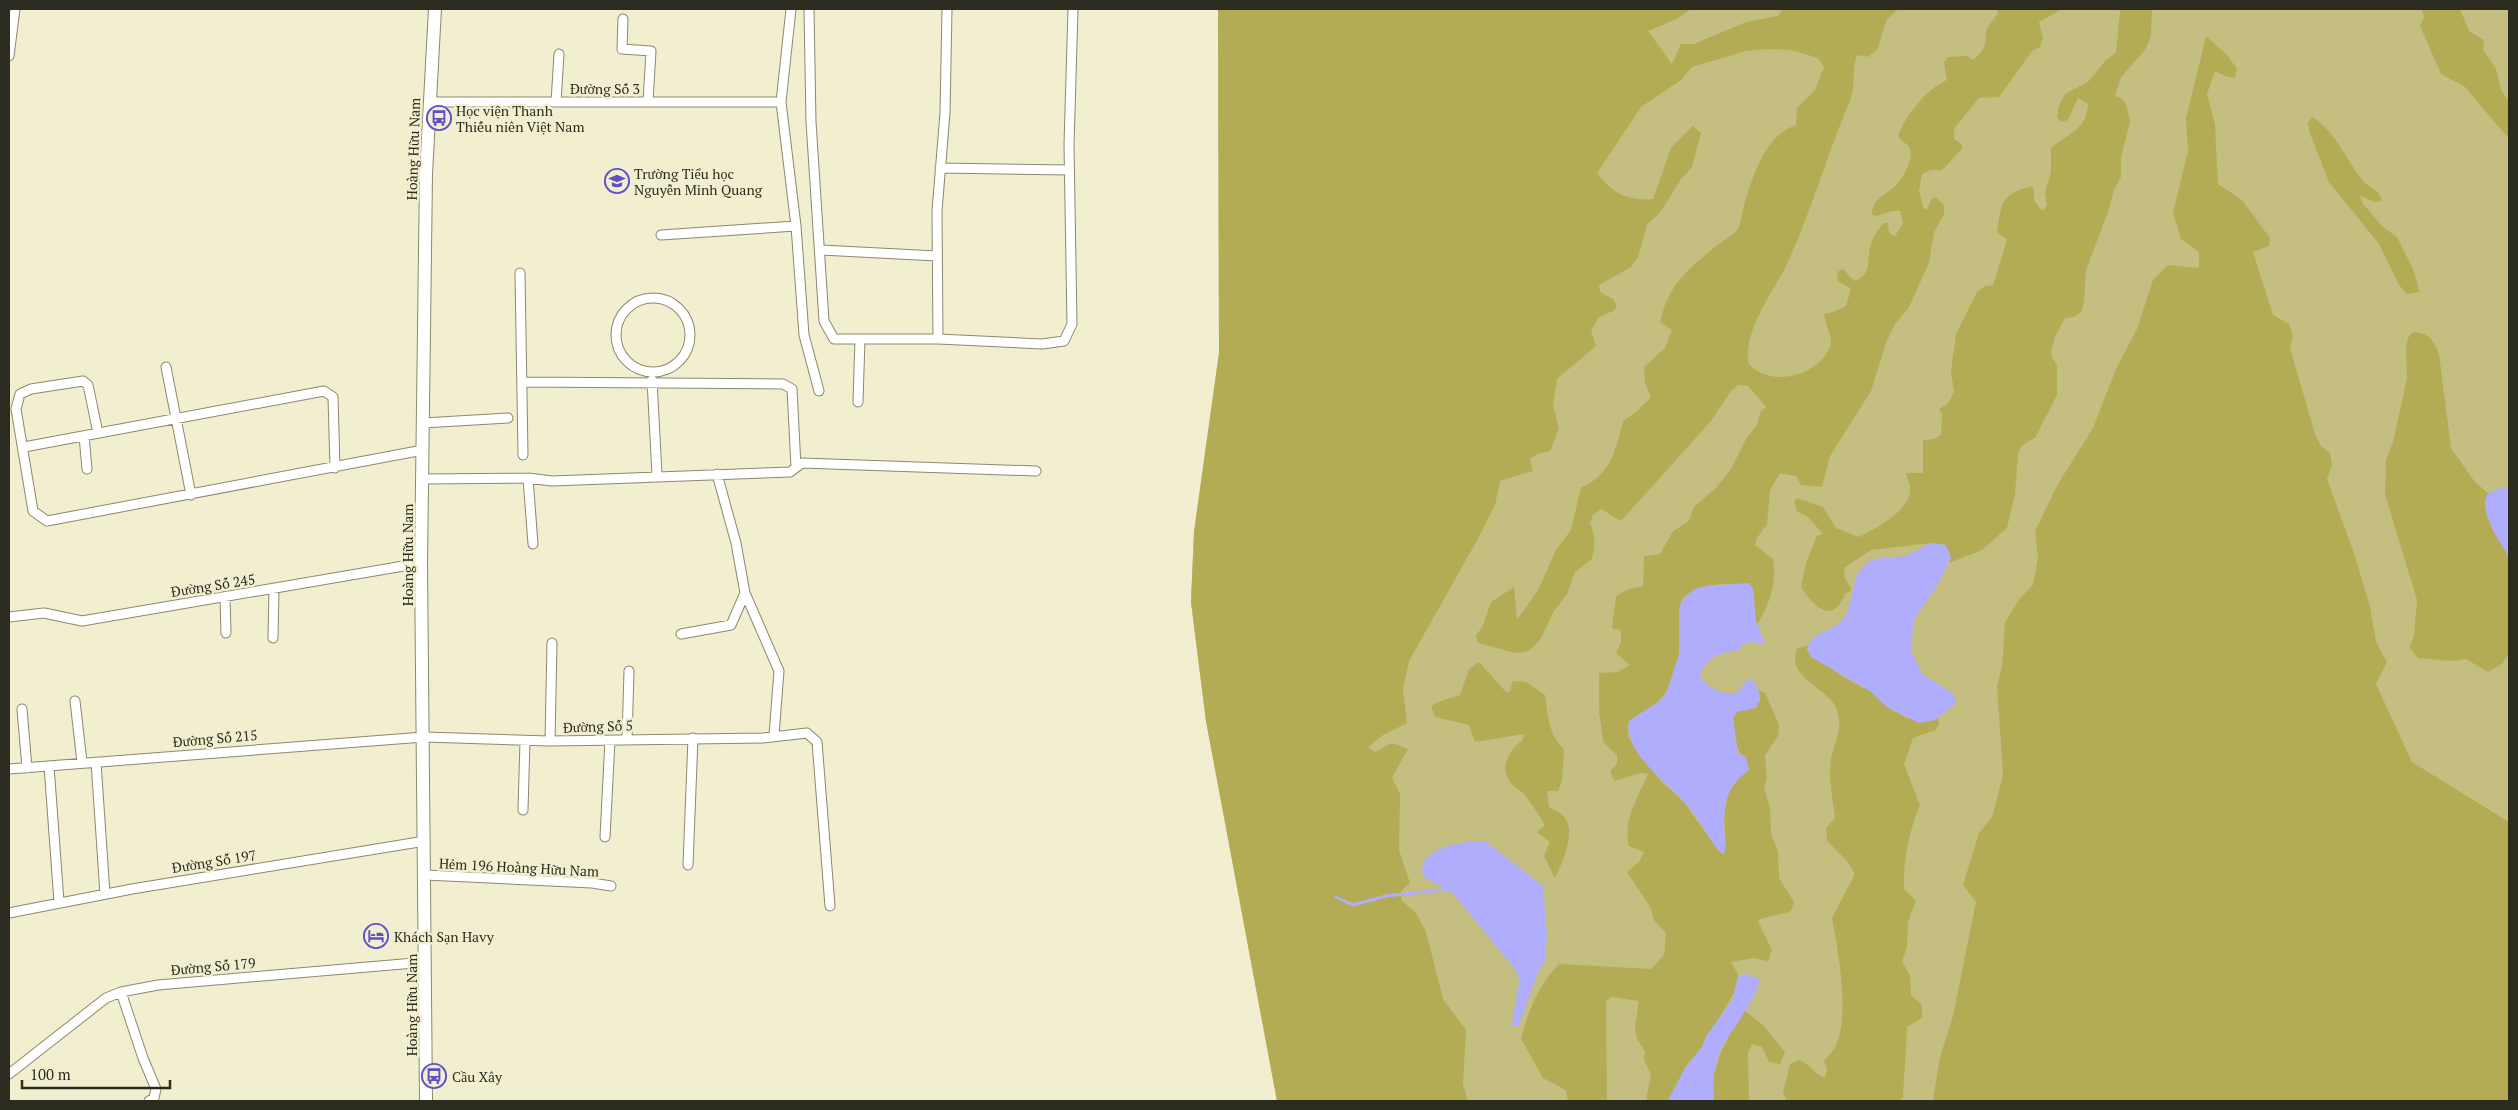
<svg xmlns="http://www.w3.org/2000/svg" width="2518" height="1110" viewBox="0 0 2518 1110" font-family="'PT Serif',serif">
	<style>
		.green { fill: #c4bf81 }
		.forest { fill: #b3ac55 }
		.water { fill: #b0aefc }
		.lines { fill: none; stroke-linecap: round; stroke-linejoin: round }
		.stream { stroke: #b0aefc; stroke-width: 3 }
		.minor-casing { stroke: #8b896d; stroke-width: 11 }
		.secondary-casing { stroke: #8b896d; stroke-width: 14 }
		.minor { stroke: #fff; stroke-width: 9 }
		.secondary { stroke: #fff; stroke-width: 12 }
		.labels { text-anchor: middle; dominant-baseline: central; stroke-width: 5; stroke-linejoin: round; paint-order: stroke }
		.street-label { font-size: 14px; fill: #2b2b1f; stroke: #f1efd0 }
		.poi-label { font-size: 14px; fill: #2b2b1f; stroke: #f1efd0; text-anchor: start }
	</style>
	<rect width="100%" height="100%" fill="#f1efd0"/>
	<!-- green -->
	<path class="green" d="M1218 9H2509V1101H1277L1206 721 1191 602 1194 532 1219 353Z"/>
	<!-- forest -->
	<path class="forest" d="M1218 9H1691L1677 19 1648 31 1672 64 1681 44H1694L1746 22 1778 16 1783 9H1899L1887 19 1877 50 1867 57 1861 55 1856 57C1853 71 1855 84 1851 98 1828 152 1812 209 1788 262 1773 294 1745 325 1748 363 1768 387 1813 378 1828 351 1836 338 1825 327 1824 314L1833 312 1846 306 1851 289 1838 281 1837 272 1843 269 1854 281C1873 275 1866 259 1871 244 1873 236 1879 229 1883 223H1888L1889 233 1895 236 1903 223 1900 211H1892L1877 216 1872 215C1872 197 1888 195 1898 183 1904 176 1915 157 1909 147 1906 143 1901 141 1898 136 1905 116 1927 88 1947 80L1944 62 1948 57 1967 56 1973 60C1993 44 1981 35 1989 25 1992 21 1995 18 1998 13L1997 9H2062L2039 22 2043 38 2040 47 2032 51 1999 97 1979 98 1954 129V139L1962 144V149L1942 170H1931L1922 174 1919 191 1924 209H1927L1932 198H1937L1944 205V214L1934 232 1929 263 1908 309 1895 324 1886 343 1871 391 1830 456 1822 487 1801 485 1796 476 1780 473 1770 490 1767 524 1757 538 1755 545 1773 559C1777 582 1770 604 1757 625L1731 584C1712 584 1681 586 1679 611 1679 625 1682 640 1679 653 1677 665 1672 683 1665 693 1658 706 1641 712 1629 721L1628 736 1651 769 1661 781 1683 801 1719 851 1724 854C1726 846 1725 838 1725 830 1723 803 1727 786 1749 770 1742 760 1726 726 1735 714 1739 708 1753 705 1760 702L1759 690 1765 693 1779 725 1778 736 1765 755 1767 779 1764 787 1770 809 1771 833 1778 852 1779 878 1794 902 1791 911C1779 916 1768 915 1758 921L1772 950 1768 961 1753 958 1731 962 1738 974 1735 991 1704 1045 1686 1066 1668 1101H1646L1651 1074 1644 1060 1645 1051 1637 1039 1635 1027 1639 1001 1611 997 1606 1001 1607 1101H1568L1566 1090 1543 1078 1521 1039C1528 1011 1539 984 1559 964L1651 969 1664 955 1666 933 1654 920 1650 907 1627 872 1639 862 1644 852 1629 846C1622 820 1639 796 1648 774L1641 773 1614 781 1610 771 1617 764V755L1603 742 1599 711V673L1618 672 1630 665 1616 653 1621 642V630L1612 628 1616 596 1629 589 1643 586 1644 556 1660 554 1673 531 1688 522 1694 507 1716 488 1731 469 1746 439 1757 425 1761 411 1766 407 1748 386 1738 385 1731 391 1711 421 1621 521 1601 509 1593 515 1590 523C1596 536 1595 546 1592 559L1575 572 1567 594 1554 611 1540 640 1531 649 1526 652 1515 653 1478 643 1476 636 1483 625 1491 602 1514 587 1517 620 1538 590 1556 550 1571 530 1581 487C1610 477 1616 449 1623 421L1636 412 1651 397 1645 383 1644 367 1665 348 1672 330 1660 322C1669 284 1686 271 1715 247 1722 241 1731 237 1737 230 1741 225 1742 212 1744 205 1753 176 1765 135 1796 125L1797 108 1815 90 1824 67 1818 58 1791 50 1769 49 1746 51 1692 67 1681 80 1641 107 1597 173C1612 193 1627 201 1653 199L1671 148 1693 126 1701 133 1692 167 1681 179 1662 210 1647 225 1638 257 1631 267 1599 285 1600 292 1613 299 1617 306 1613 311 1599 317 1591 330 1596 346 1557 379 1553 405 1559 428 1550 451 1538 454 1530 459 1533 471 1500 481 1495 505 1479 537 1409 661 1403 689 1407 723 1383 735 1368 747 1375 752 1392 743 1408 749 1392 778 1400 794 1399 850 1410 883 1401 891V900L1416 913 1426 932 1443 999 1466 1030 1463 1084 1468 1101H1277L1206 721 1191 602 1194 532 1219 353Z
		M2119 9H2152L2151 36 2145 50 2121 77 2115 96 2122 99 2126 104 2130 122 2121 157V177L2114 190 2108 212 2086 270 2084 302 2081 312 2074 317 2065 318 2054 339 2051 354 2057 366V395L2035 438 2022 445 2018 454 2015 494 2007 528 1982 550 1949 563 1951 558 1931 543 1871 550 1844 568 1845 578 1852 590 1845 594C1833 626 1813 606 1801 587L1806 563 1817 536 1823 534 1808 517 1797 511 1794 502 1797 498 1823 507 1836 528 1859 537C1875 529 1912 510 1910 488 1910 483 1907 478 1906 473H1923V440L1934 439 1941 435 1942 414 1939 409 1948 403 1954 392 1951 371 1956 334 1977 292 1985 286 1993 285 2007 240 1997 232C2002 201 2000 196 2031 186L2034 190V200L2041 210H2044L2047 205 2045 193 2051 172V148C2069 133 2087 129 2088 104L2078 98 2068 120 2061 122 2057 117 2059 106 2065 94 2088 82 2105 61 2116 52 2120 13Z
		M2422 9H2460L2469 31 2484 40 2483 50 2496 69 2501 90 2509 102V139L2465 87 2441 74 2420 26 2424 17Z
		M2206 36 2228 56 2237 69 2235 78 2227 77 2215 71 2207 94 2215 124 2218 184 2242 200 2270 238 2269 246 2253 252 2273 315 2289 324 2293 336 2290 348 2315 434 2321 446 2330 453 2332 465 2327 479 2354 553 2370 607 2376 642 2387 662 2376 684 2412 762 2509 822V1101H1933L1940 1057 1953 1016 1976 902 1963 885 1979 833 1992 817 2003 775 1997 686 2002 666 2005 622 2020 598 2033 585 2038 558 2035 531 2058 484 2093 428 2116 369 2137 329 2153 280 2168 265 2199 268V252L2181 239 2173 213 2188 151 2186 119Z
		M2312 117C2336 131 2347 162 2364 182 2372 190 2379 188 2382 201L2375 202 2359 195 2363 204 2383 227 2397 237 2413 269 2420 292 2407 294 2399 285 2379 244 2329 182 2309 131 2308 123Z
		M2413 332C2429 333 2434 340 2439 354L2451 448 2475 482 2488 493 2485 504 2489 519 2509 557V653L2502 664 2488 672 2466 659 2451 661 2418 658 2409 647 2414 636 2417 600 2385 494 2386 460 2393 442 2407 378 2406 346 2408 338Z
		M1808 645 1807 651 1845 678 1870 691 1887 707 1907 718 1935 720 1938 718 1939 724 1936 730 1913 738 1904 764 1920 805C1909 830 1903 862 1904 889L1916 901 1908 922 1907 948 1902 961 1910 976 1911 995 1922 1005V1018L1907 1027 1903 1097 1900 1101H1787L1783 1093 1790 1064 1799 1060C1810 1064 1813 1073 1825 1078L1827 1069 1824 1061C1828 1056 1834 1051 1836 1045 1850 1015 1838 950 1832 918L1855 874 1847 861 1827 841 1826 828 1835 818C1833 800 1828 778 1831 760 1833 742 1845 730 1836 708 1827 687 1785 677 1797 649Z
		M1479 662 1505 691 1509 693 1513 681 1526 682 1545 695C1548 715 1548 734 1564 749L1562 781 1558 791H1547L1549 807C1554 810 1562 813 1565 818 1576 833 1562 864 1555 878L1544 856 1550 842 1537 832 1545 825C1539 815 1532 805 1525 795 1520 790 1514 787 1510 782 1499 768 1510 748 1522 741L1524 734 1475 742 1469 725 1435 717 1431 706 1443 700 1460 695 1469 669Z
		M1744 1010 1763 1025 1785 1052 1780 1064 1769 1062 1762 1047 1752 1044 1748 1053 1749 1101H1714C1709 1066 1727 1039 1744 1010Z"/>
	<!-- water -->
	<path class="water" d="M2504 487 2509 489V557C2499 540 2478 512 2488 493Z
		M1931 543 1946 545 1951 558 1936 588 1915 617 1911 640 1912 653 1923 675 1954 694 1956 703 1935 720 1919 723 1887 707 1870 691 1811 657C1798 635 1832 632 1843 620 1855 604 1849 577 1866 564 1879 554 1893 560 1907 555 1916 552 1922 546 1931 543Z
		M1749 583 1753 588 1756 621 1765 644 1749 642 1742 644 1740 650C1724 651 1703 658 1700 676 1707 687 1724 697 1738 692L1747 680H1753C1759 689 1762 698 1756 708L1736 712 1733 718 1738 753 1746 757 1749 770C1728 784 1724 801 1724 826 1724 835 1727 845 1724 854L1719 851C1707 835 1697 815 1683 801 1665 781 1623 751 1629 721L1661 700 1667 691 1679 654V611L1681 603 1686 596 1697 588 1707 586Z
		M1485 841 1543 886 1547 934 1545 960 1538 972 1519 1025 1512 1027V1023L1519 982 1518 973 1452 892 1425 878 1422 872C1421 846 1465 841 1485 841Z
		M1747 974 1759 979C1761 993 1730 1032 1722 1047 1714 1064 1712 1083 1714 1101H1668L1686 1066 1700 1050 1707 1035 1732 1000 1738 977 1740 975Z"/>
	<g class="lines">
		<!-- stream -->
		<path class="stream" d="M1336 897 1353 905 1386 896 1452 889"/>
		<defs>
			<path id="minor" d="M791 9 781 102 796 226 804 335 819 391
				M809 9 811 122 824 321 834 339H938L937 211 945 113 947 9
				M623 19 622 49 651 51 648 102
				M9 56 15 9
				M430 102H781
				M556 102 559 54
				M940 168 1069 170
				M661 235 796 226
				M821 250 937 256
				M520 273 523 455
				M616 335a37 37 0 1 1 74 0a37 37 0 1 1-74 0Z
				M938 339 1042 344 1064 341 1072 324 1069 145 1073 9
				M166 367 191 495
				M652 380 657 475
				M523 382 783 384 792 389 796 467
				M858 402 860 339
				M423 423 508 418
				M98 433 88 385 83 381 31 389 20 394 16 409 33 511 47 521 423 450
				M84 436 87 469
				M24 447 324 391 333 397 335 468
				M528 478 533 544
				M422 479 528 478 552 481 790 472 802 463 1036 471
				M745 593 779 671 774 735
				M225 597 226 633
				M9 617 44 613 82 621 421 563
				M681 634 731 625 745 593 736 543 717 474
				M273 638 274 589
				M75 701 82 762
				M22 709 27 768
				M627 739 629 671
				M550 741 552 643
				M96 762 105 894
				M49 766 59 902
				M9 769 424 737 550 741 763 738 807 733 817 742 830 906
				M523 810 525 741
				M605 837 610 740
				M688 865 693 738
				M425 875 592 883 611 886
				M9 913 132 889 425 841
				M9 1074 106 998 121 992
				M149 1101 154 1098 156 1089 143 1058 121 992 158 985 426 962"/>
			<path id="secondary" d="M426 1101 421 563 426 174 435 9"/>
		</defs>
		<!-- minor casing -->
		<use href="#minor" class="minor-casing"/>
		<!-- secondary casing -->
		<use href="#secondary" class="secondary-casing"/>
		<!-- minor -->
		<use href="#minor" class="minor"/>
		<!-- secondary -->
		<use href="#secondary" class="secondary"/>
	</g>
	<!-- icons -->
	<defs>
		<symbol id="bus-ring" viewBox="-11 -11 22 22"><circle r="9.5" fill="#f1efd0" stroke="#5f4ec6" stroke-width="1.5"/><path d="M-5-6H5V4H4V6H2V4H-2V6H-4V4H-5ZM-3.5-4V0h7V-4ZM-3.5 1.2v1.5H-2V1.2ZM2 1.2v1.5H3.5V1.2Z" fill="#5f4ec6"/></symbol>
		<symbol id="school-ring" viewBox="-11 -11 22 22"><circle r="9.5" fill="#f1efd0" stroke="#5f4ec6" stroke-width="1.5"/><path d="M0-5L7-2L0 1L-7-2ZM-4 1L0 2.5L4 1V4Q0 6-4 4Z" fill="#5f4ec6"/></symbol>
		<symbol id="hotel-ring" viewBox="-11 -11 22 22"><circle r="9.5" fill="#f1efd0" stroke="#5f4ec6" stroke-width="1.5"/><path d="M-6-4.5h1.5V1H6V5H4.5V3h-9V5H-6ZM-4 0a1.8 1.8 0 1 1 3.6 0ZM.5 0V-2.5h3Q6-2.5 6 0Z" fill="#5f4ec6"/></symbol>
	</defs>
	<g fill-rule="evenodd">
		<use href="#bus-ring" x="425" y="104" width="28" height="28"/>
		<use href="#school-ring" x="603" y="167" width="28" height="28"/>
		<use href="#hotel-ring" x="362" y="922" width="28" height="28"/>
		<use href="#bus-ring" x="420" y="1062" width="28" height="28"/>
	</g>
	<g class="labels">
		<!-- street labels -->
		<g class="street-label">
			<text x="605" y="88">Đường Số 3</text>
			<text transform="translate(413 149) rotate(-88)">Hoàng Hữu Nam</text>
			<text transform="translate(407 555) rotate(-90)">Hoàng Hữu Nam</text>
			<text transform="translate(213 585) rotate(-9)">Đường Số 245</text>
			<text transform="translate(598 726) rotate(-2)">Đường Số 5</text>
			<text transform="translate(215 738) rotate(-5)">Đường Số 215</text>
			<text transform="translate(214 861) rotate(-9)">Đường Số 197</text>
			<text transform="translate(519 867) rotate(3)">Hẻm 196 Hoàng Hữu Nam</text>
			<text transform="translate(213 966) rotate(-5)">Đường Số 179</text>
			<text transform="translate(411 1005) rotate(-90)">Hoàng Hữu Nam</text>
		</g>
		<!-- poi labels -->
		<g class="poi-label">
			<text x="456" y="110">Học viện Thanh<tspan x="456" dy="16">Thiếu niên Việt Nam</tspan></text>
			<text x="634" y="173">Trường Tiểu học<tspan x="634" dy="16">Nguyễn Minh Quang</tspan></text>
			<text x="394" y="936">Khách Sạn Havy</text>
			<text x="452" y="1076">Cầu Xây</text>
		</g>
	</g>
	<!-- border -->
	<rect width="2518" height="1110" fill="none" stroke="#2b2b1f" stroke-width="20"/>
	<!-- scale -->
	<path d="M22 1080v8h148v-8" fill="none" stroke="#2b2b1f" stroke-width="2.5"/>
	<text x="30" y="1080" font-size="15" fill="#2b2b1f" stroke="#f1efd0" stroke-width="4" paint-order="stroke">100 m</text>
</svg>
